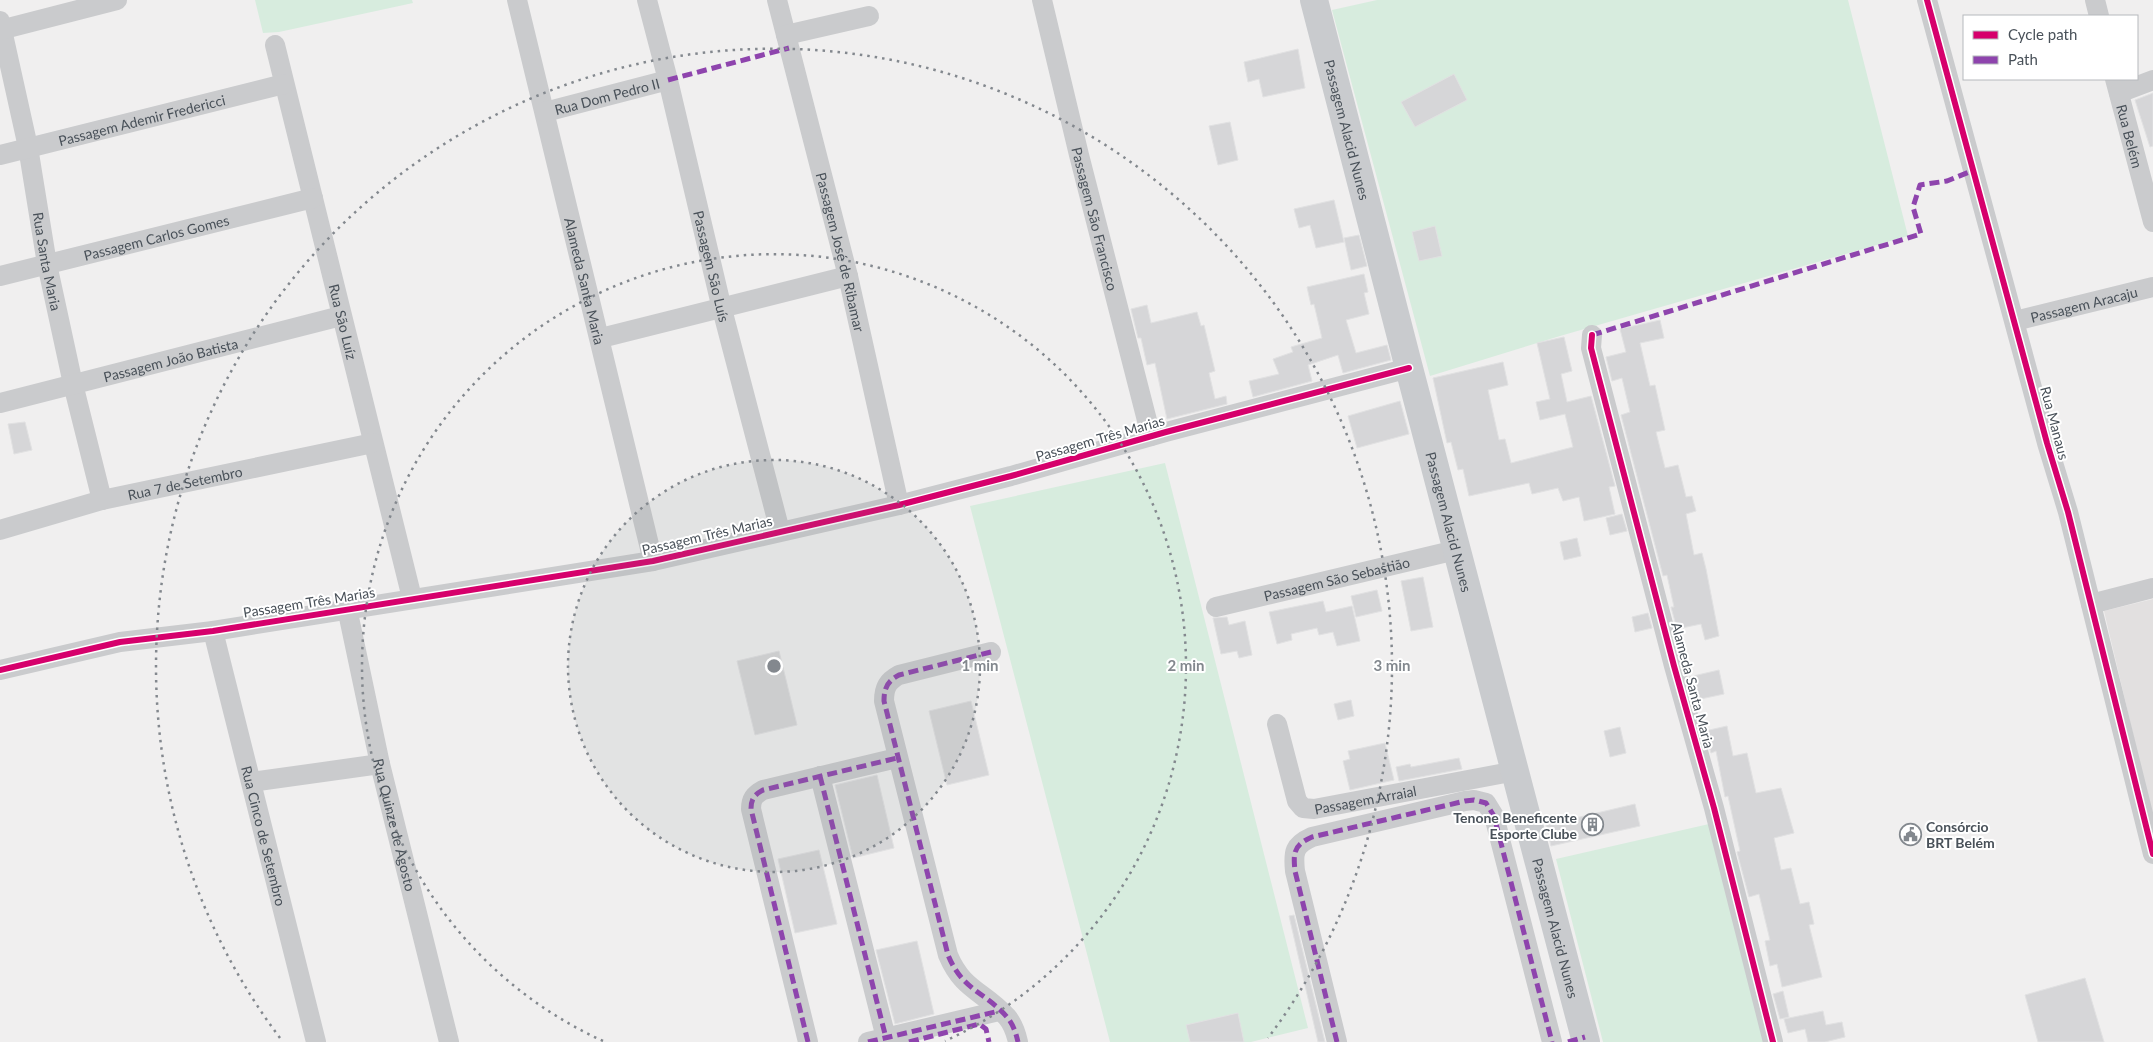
<svg xmlns="http://www.w3.org/2000/svg" width="2153" height="1042" viewBox="0 0 2153 1042" font-family="Lato,sans-serif">
	<style>
		.education { fill: #e2e0e0 }
		.green { fill: #d7ecde }
		.building { fill: #d6d6d8; stroke: #e1e1e2 }
		.lines { fill: none; stroke-linecap: round; stroke-linejoin: round }
		.minor { stroke: #cacbcd; stroke-width: 20 }
		.secondary { stroke: #c9cbce; stroke-width: 28 }
		.quiet { stroke: #8e44ad; stroke-width: 5; stroke-dasharray: 10 5; stroke-linecap: butt }
		.cycleway-casing { stroke: #fff; stroke-width: 9 }
		.cycleway { stroke: #d6006c; stroke-width: 6 }
		.ring { fill: none; stroke: #83888e; stroke-width: 2.5; stroke-dasharray: 2.5 5 }
		.labels { text-anchor: middle; dominant-baseline: central; stroke-width: 4; stroke-linejoin: round; paint-order: stroke }
		.street-label { font-size: 14px; fill: #495159; stroke: #fff }
		.poi-label { font-size: 14px; font-weight: bold; fill: #495159; stroke: #fff; text-anchor: end }
		.centre { fill: #83888e; stroke: #fff; stroke-width: 2.5 }
		.ring-label { font-size: 15px; text-anchor: middle; font-weight: bold; fill: #83888e; stroke: #fff; stroke-width: 4; stroke-linejoin: round; paint-order: stroke }
	</style>
	<rect width="100%" height="100%" fill="#f0efef"/>
	<!-- education -->
	<path class="education" d="M2153 599V818L2104 611Z"/>
	<!-- green -->
	<path class="green" d="M255 0H412L413 3 279 32 263 33Z
		M1377 0H1848L1908 236 1560 336 1430 376 1332 10Z
		M1165 463 1308 1028 1251 1042H1110L970 506Z
		M1709 824 1765 1042H1603L1556 859Z"/>
	<!-- building -->
	<path class="building" d="M1298 49 1305 88 1263 97 1259 79 1248 82 1244 62Z
		M1454 74 1467 100 1415 127 1401 102Z
		M2153 93V146L2150 147 2135 100Z
		M1230 122 1238 160 1218 165 1209 126Z
		M1334 200 1344 242 1316 248 1310 225 1299 228 1294 209Z
		M1435 226 1442 256 1419 261 1412 232Z
		M1359 235 1367 266 1351 270 1344 238Z
		M1364 274 1368 292 1364 293 1369 314 1346 320 1356 353 1387 345 1391 360 1343 373 1338 355 1308 365 1312 381 1253 397 1249 381 1279 374 1273 359 1293 352 1291 347 1322 338 1314 304 1311 305 1307 287Z
		M1147 305 1151 323 1197 312 1201 326 1204 325 1215 371 1209 373 1215 399 1226 396 1227 404 1167 419 1155 363 1147 365 1141 338H1138L1131 309Z
		M1660 320 1664 338 1640 343 1650 386 1655 385 1665 430 1656 432 1665 468 1678 465 1686 497 1692 496 1696 511 1686 514 1694 555 1702 553 1706 569 1719 636 1705 640 1701 624 1677 629 1671 607H1674L1667 575 1663 576 1621 415 1630 412 1622 378 1612 381 1606 357 1626 352 1620 329Z
		M1564 337 1572 371 1561 374 1567 402 1591 396 1615 486 1609 487 1615 514 1584 521 1579 497 1563 501 1558 488 1532 494 1529 483 1469 496 1463 469 1458 470 1451 442 1447 443 1433 378 1503 362 1508 385 1488 390 1499 440 1505 439 1511 463 1573 447 1565 414 1540 420 1536 402 1550 399 1537 343Z
		M1400 401 1409 434 1357 448 1348 416Z
		M25 422 32 450 14 454 8 424Z
		M1622 514 1627 531 1610 535 1606 518Z
		M1577 538 1581 556 1564 560 1560 542Z
		M1423 577 1433 627 1411 631 1401 581Z
		M1377 590 1382 611 1356 617 1351 596Z
		M1323 601 1326 612 1352 606 1360 641 1337 646 1333 632 1319 635 1317 628 1291 634 1292 640 1277 644 1269 612Z
		M1648 613 1652 628 1635 632 1632 617Z
		M1227 617 1229 625 1245 621 1252 655 1239 658 1237 651 1221 654 1213 618Z
		M779 651 797 725 755 735 737 661Z
		M1719 670 1724 694 1696 700 1689 677Z
		M1351 700 1354 716 1338 720 1334 704Z
		M971 701 989 775 947 785 929 711Z
		M1727 726 1733 756 1747 753 1756 793 1781 788 1794 833 1774 838 1781 870 1791 868 1800 904 1809 902 1814 924 1809 925 1822 977 1782 987 1777 964 1770 966 1765 941 1770 940 1759 894 1749 897 1737 852 1740 851 1728 796 1725 797 1716 751 1711 753 1705 731Z
		M1620 727 1626 753 1610 757 1604 731Z
		M1385 743 1394 780 1350 790 1343 761 1350 759 1348 751Z
		M1459 758 1462 769 1399 781 1396 767 1410 764 1411 767Z
		M877 775 894 848 853 858 835 785Z
		M1635 804 1640 826 1551 846 1546 825Z
		M819 850 837 924 795 933 778 859Z
		M1294 915 1325 1042H1318L1289 916Z
		M917 941 934 1014 895 1024 876 950Z
		M2085 978 2104 1042H2038L2025 995Z
		M1783 991 1789 1017 1780 1019 1773 994Z
		M1823 1011 1826 1025 1842 1022 1845 1037 1825 1042H1808L1805 1029 1788 1033 1784 1019Z
		M1238 1013 1244 1042H1190L1186 1025Z"/>
	<g class="lines">
		<!-- minor -->
		<g class="minor">
			<path id="s1" d="M517 0 653 561"/>
			<path id="s2" d="M647 0 668 80 722 309 780 531"/>
			<path id="s3" d="M777 0 848 276 899 505"/>
			<path id="s4" d="M1042 0 1079 155 1151 436"/>
			<path d="M1927 0 2047 443 2068 512 2153 854"/>
			<path d="M2095 0 2099 16"/>
			<path id="s5" d="M0 21 28 147 47 264 73 384 102 500"/>
			<path d="M0 30 117 0"/>
			<path d="M786 35 869 16"/>
			<path id="s6" d="M275 45 412 598"/>
			<path id="s7" d="M2115 79 2153 222"/>
			<path d="M2119 93 2153 80"/>
			<path id="s8" d="M545 112 668 80"/>
			<path id="s9" d="M0 155 284 84"/>
			<path id="s10" d="M0 276 313 198"/>
			<path id="s11" d="M2015 321 2153 287"/>
			<path d="M1592 335 1591 348 1674 666 1714 808 1773 1042"/>
			<path d="M601 338 848 276"/>
			<path id="s12" d="M0 403 341 316"/>
			<path id="s13" d="M0 530 102 500 373 443"/>
			<path d="M2091 604 2153 588"/>
			<path id="s14" d="M1216 607 1456 550"/>
			<path id="s15" d="M347 608 380 764 449 1042"/>
			<path id="s16" d="M213 631 316 1042"/>
			<path d="M991 652 899 675C888 681 884 687 884 701L948 955C963 991 984 991 1007 1017 1013 1024 1016 1033 1018 1042"/>
			<path d="M0 670 120 642 213 631 653 561 899 505 1011 476 1166 432 1409 368"/>
			<path id="s17" d="M1277 724 1297 801 1303 808 1314 809 1516 771"/>
			<path d="M820 776 886 1038"/>
			<path d="M252 782 380 764"/>
			<path d="M808 1042 751 809C751 799 754 795 763 790L897 758"/>
			<path d="M868 1042 999 1011"/>
			<path d="M1337 1042 1295 871C1293 852 1294 845 1312 837L1465 801 1474 800 1486 803 1494 816 1552 1042"/>
		</g>
		<!-- secondary -->
		<path class="secondary" id="s18" d="M1314 0 1409 368 1586 1042"/>
		<!-- quiet -->
		<path class="quiet" d="M668 80 789 48
			M1592 335 1921 234 1913 207 1920 185 1947 181 1974 170
			M991 652 899 675C888 681 884 687 884 701L948 955C963 991 984 991 1007 1017 1013 1024 1016 1033 1018 1042
			M820 776 886 1038
			M808 1042 751 809C751 799 754 795 763 790L897 758
			M868 1042 999 1011
			M909 1042 979 1024 986 1029 989 1042
			M1337 1042 1295 871C1293 852 1294 845 1312 837L1465 801 1474 800 1486 803 1494 816 1552 1042
			M1568 1042 1585 1037"/>
		<defs>
			<path id="cycleway" d="M1927 0 2047 443 2068 512 2153 854
				M1592 335 1591 348 1674 666 1714 808 1773 1042
				M0 670 120 642 213 631 653 561 899 505 1011 476 1166 432 1409 368"/>
		</defs>
		<!-- cycleway casing -->
		<use href="#cycleway" class="cycleway-casing"/>
		<!-- cycleway -->
		<use href="#cycleway" class="cycleway"/>
	</g>
	<!-- distance rings -->
	<circle cx="774" cy="666" r="206" fill="#83888e" fill-opacity=".12"/>
	<g class="ring">
		<circle cx="774" cy="666" r="206"/>
		<path d="M603 1041A412 412 0 1 1 945 1041"/>
		<path d="M280 1038A618 618 0 1 1 1268 1038"/>
	</g>
	<!-- icons -->
	<defs>
		<symbol id="building-ring" viewBox="-11 -11 22 22"><circle r="9.5" fill="#fff" stroke="#83888e" stroke-width="1.5"/><path d="M-4-6H4V6H1V3H-1V6H-4ZM-2.5-4.3h1.7v1.8h-1.7ZM.8-4.3h1.7v1.8H.8ZM-2.5-1h1.7V.8h-1.7ZM.8-1h1.7V.8H.8Z" fill="#83888e"/></symbol>
		<symbol id="civic-ring" viewBox="-11 -11 22 22"><circle r="9.5" fill="#fff" stroke="#83888e" stroke-width="1.5"/><path d="M-.6-6.5H3V-4.5H.6V-3L4-1V1h2V6H-6V1h2V-1L-.6-3ZM-1.2 2.5V6h2.4V2.5Z" fill="#83888e"/></symbol>
	</defs>
	<g fill-rule="evenodd">
		<use href="#building-ring" x="1580" y="812" width="25" height="25"/>
		<use href="#civic-ring" x="1898" y="822" width="25" height="25"/>
	</g>
	<g class="labels">
		<!-- street labels -->
		<g class="street-label">
			<text stroke="none"><textPath href="#s8" startOffset="64">Rua Dom Pedro II</textPath></text>
			<text stroke="none"><textPath href="#s9" startOffset="146">Passagem Ademir Fredericci</textPath></text>
			<text stroke="none"><textPath href="#s18" startOffset="134">Passagem Alacid Nunes</textPath></text>
			<text stroke="none"><textPath href="#s7" startOffset="59">Rua Belém</textPath></text>
			<text stroke="none"><textPath href="#s4" startOffset="225">Passagem São Francisco</textPath></text>
			<text stroke="none"><textPath href="#s10" startOffset="161">Passagem Carlos Gomes</textPath></text>
			<text stroke="none"><textPath href="#s3" startOffset="260">Passagem José de Ribamar</textPath></text>
			<text stroke="none"><textPath href="#s5" startOffset="245">Rua Santa Maria</textPath></text>
			<text stroke="none"><textPath href="#s2" startOffset="274">Passagem São Luís</textPath></text>
			<text stroke="none"><textPath href="#s1" startOffset="289">Alameda Santa Maria</textPath></text>
			<text stroke="none"><textPath href="#s11" startOffset="71">Passagem Aracaju</textPath></text>
			<text stroke="none"><textPath href="#s6" startOffset="285">Rua São Luíz</textPath></text>
			<text stroke="none"><textPath href="#s12" startOffset="176">Passagem João Batista</textPath></text>
			<text transform="translate(2055 423) rotate(75)">Rua Manaus</text>
			<text transform="translate(1100 438) rotate(-16)">Passagem Três Marias</text>
			<text stroke="none"><textPath href="#s13" startOffset="191">Rua 7 de Setembro</textPath></text>
			<text stroke="none"><textPath href="#s18" startOffset="539">Passagem Alacid Nunes</textPath></text>
			<text transform="translate(707 535) rotate(-13)">Passagem Três Marias</text>
			<text stroke="none"><textPath href="#s14" startOffset="124">Passagem São Sebastião</textPath></text>
			<text transform="translate(309 602) rotate(-9)">Passagem Três Marias</text>
			<text transform="translate(1693 685) rotate(75)">Alameda Santa Maria</text>
			<text stroke="none"><textPath href="#s17" startOffset="152">Passagem Arraial</textPath></text>
			<text stroke="none"><textPath href="#s15" startOffset="222">Rua Quinze de Agosto</textPath></text>
			<text stroke="none"><textPath href="#s16" startOffset="211">Rua Cinco de Setembro</textPath></text>
			<text stroke="none"><textPath href="#s18" startOffset="959">Passagem Alacid Nunes</textPath></text>
		</g>
		<!-- poi labels -->
		<g class="poi-label">
			<text x="1577" y="817">Tenone Beneficente<tspan x="1577" dy="16">Esporte Clube</tspan></text>
			<text x="1926" y="826" text-anchor="start">Consórcio<tspan x="1926" dy="16">BRT Belém</tspan></text>
		</g>
	</g>
	<circle cx="774" cy="666" r="8" class="centre"/>
	<g class="ring-label">
		<text x="980" y="671">1 min</text>
		<text x="1186" y="671">2 min</text>
		<text x="1392" y="671">3 min</text>
	</g>
	<!-- legend -->
	<rect x="1963" y="15" width="175" height="65" fill="#ffffff" stroke="#b6b9bd"/>
	<rect x="1973" y="31" width="25" height="8" fill="#d6006c" stroke="#b6b9bd"/>
	<text x="2008" y="40" font-size="15" fill="#495159">Cycle path</text>
	<rect x="1973" y="56" width="25" height="8" fill="#8e44ad" stroke="#b6b9bd"/>
	<text x="2008" y="65" font-size="15" fill="#495159">Path</text>
</svg>
